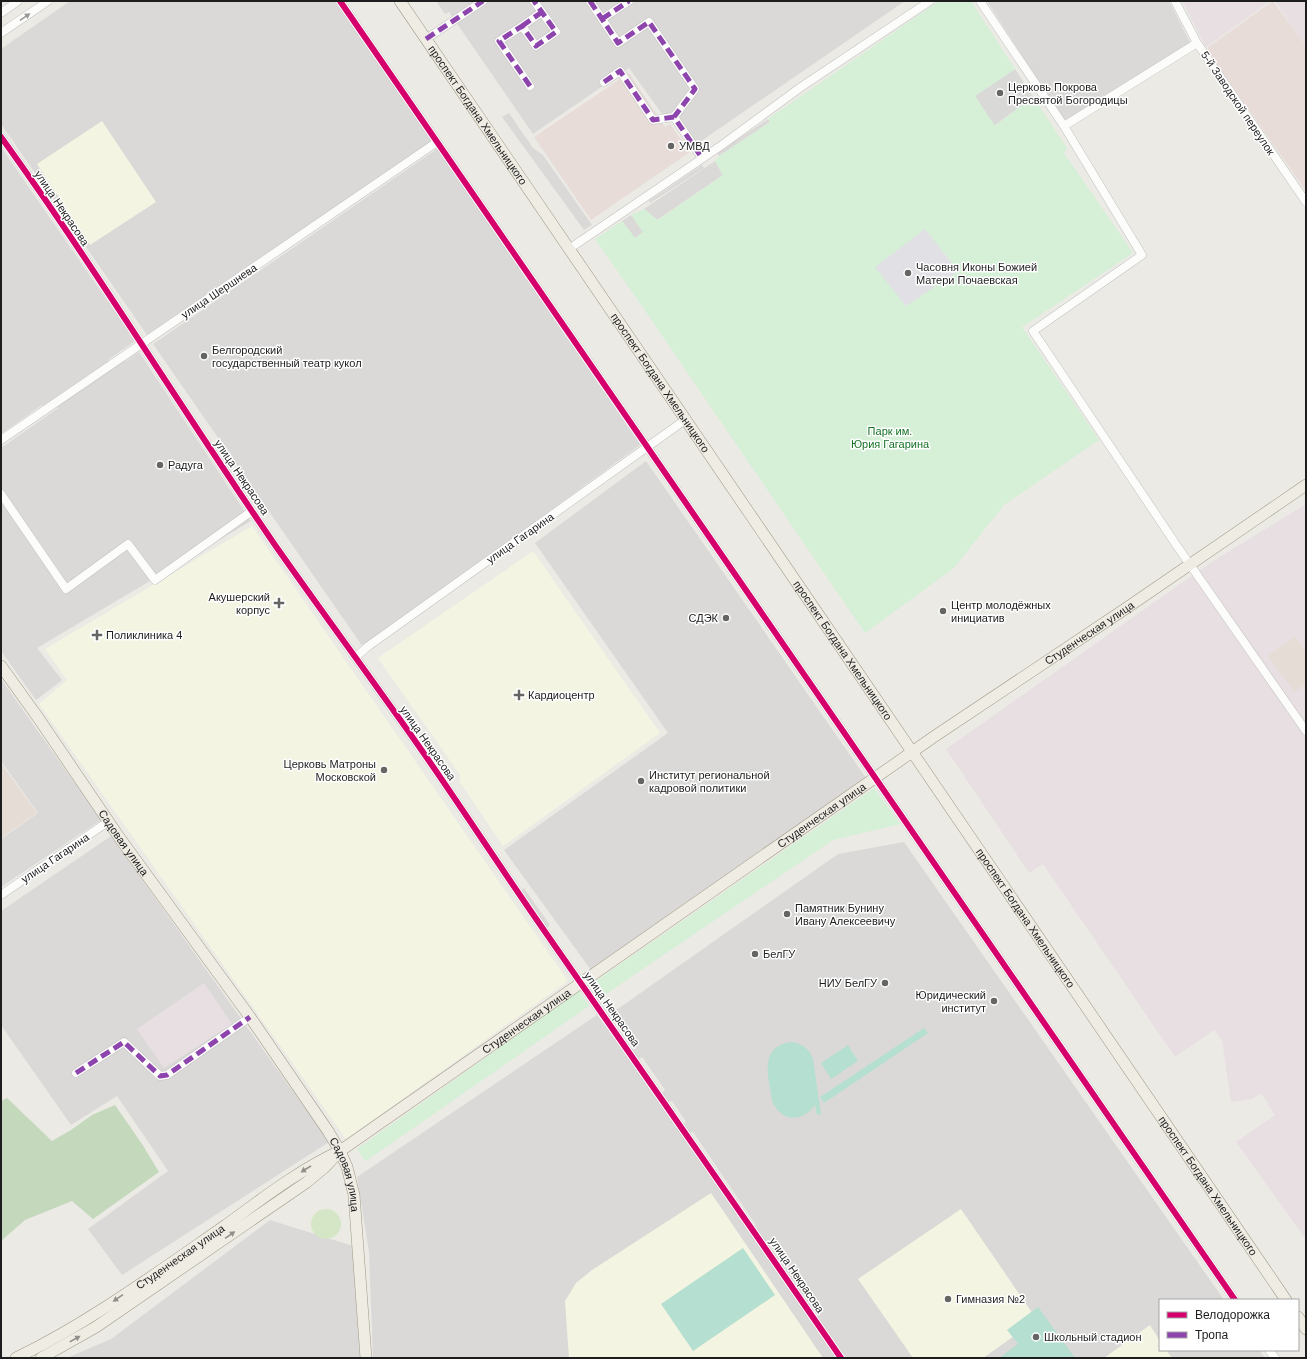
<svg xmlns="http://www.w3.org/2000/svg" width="1307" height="1359" viewBox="0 0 1307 1359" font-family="Helvetica,sans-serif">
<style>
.residential{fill:#dad9d7}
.commercial{fill:#e8dcd8}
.industrial{fill:#e8dfe3}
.education{fill:#f3f4e1}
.religious{fill:#d9d9d7}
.military{fill:#e5dcd5}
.grass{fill:#d5e6c6}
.forest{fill:#c4d8bc}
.park{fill:#d5f0d7;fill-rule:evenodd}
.pitch{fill:#b5dfd0}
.plaza{fill:#e1e0e4}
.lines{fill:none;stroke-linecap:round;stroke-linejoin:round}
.minor-casing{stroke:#c2c2c0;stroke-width:9}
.major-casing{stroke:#9f9884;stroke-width:12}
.minor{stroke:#fcfcfb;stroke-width:8}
.major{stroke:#efece4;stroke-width:11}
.quiet{stroke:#8e44ad;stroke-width:5;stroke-dasharray:10 5;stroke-linecap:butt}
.cycleway-casing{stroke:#fff;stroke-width:8}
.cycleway{stroke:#d6006c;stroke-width:6}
.oneway{fill:#989897}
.oneway2{fill:#908f8a}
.poi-dot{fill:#656563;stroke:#fff;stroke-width:1.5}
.labels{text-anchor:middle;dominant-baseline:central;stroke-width:3;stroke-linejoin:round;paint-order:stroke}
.poi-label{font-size:11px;fill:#1d1d1d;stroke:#fff;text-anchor:start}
.street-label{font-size:11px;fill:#1d1d1d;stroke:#fff}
.park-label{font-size:11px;fill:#157124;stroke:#fff}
</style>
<rect width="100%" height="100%" fill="#ebeae5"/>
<path class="residential" d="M70,1H337L433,140L147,335L1,124V49Z
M436,1H905L691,148L671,118L667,121L629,68L533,134L449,12L445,14Z
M987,1H1169L1192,46L1067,125Z
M509,113L533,148L543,155L592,225L584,230L502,117Z
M768,119L770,122L719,156L717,153Z
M1,147L135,341L108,360L111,365L123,357L126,361L139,352L251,521L37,648L62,680L36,700L1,651V448L58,408L54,404L46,410L42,405L1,434Z
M437,149L640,445L363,647L153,344Z
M715,161L723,175L657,220L644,209Z
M702,165L704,168L650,203L649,201Z
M631,215L643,232L635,238L622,221Z
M646,461L866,778L591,970L504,850L668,733L535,543Z
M1,679L101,820L1,887V839L38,813L1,761Z
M111,836L329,1142L122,1275L88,1229L168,1171L117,1096L71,1125L1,1025V911Z
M904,842L1224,1300H1160V1350H1259L1265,1358H846L768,1243L766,1244L753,1226L756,1225L693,1132L690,1133L683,1124L686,1122L672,1101L668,1102L662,1093L665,1090L642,1057L638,1060L631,1050L635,1048L640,1055L612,1013L838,854Z
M524,888L550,925L547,927L521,891Z
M597,1015L819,1329L838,1358H373L369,1252L357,1177Z
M270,1220L353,1246L360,1358H67L111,1339Z"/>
<path class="commercial" d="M1273,1L1306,46V191L1216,63L1207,48Z
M629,73L665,127L670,124L690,152L591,220L534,137Z"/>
<path class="industrial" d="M1182,1H1271L1206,47Z
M1275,1H1306V47Z
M1306,504V1240L1236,1142L1275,1115L1261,1093L1252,1099L1231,1102L1222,1040L1214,1030L1175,1057L1043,864L1029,873L946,749L1210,563Z
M204,983L232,1024L164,1068L137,1029Z"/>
<path class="education" d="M102,121L156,202L90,245L37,164Z
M252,526L568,981L346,1139L39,704L67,680L45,649Z
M533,551L660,733L503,846L460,782V775L378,658Z
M711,1193L823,1358H569L565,1301L576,1283L592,1270Z
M961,1209L1037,1320L983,1358H913L858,1279Z
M1150,1325L1160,1341V1350H1166L1172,1358H1104Z"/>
<path class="religious" d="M1015,69L1033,97L994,126L975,96Z"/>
<path class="military" d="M1295,637L1306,652V684L1294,692L1268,656Z
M1,763L37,813L1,838Z"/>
<path class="grass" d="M311 1224a15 15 0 1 1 30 0a15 15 0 1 1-30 0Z"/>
<path class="forest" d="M7,1098L52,1141L71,1130L92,1115L115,1105L142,1144L159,1172L93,1219L72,1201L25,1220L1,1241V1101Z"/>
<path class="park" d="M939,1H971L1015,69L975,96L995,126L1033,97L1067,148L1064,153L1133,253L1022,327L1099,440L1004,505L954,568L865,633L646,312L595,239L622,221L635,238L643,232L631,215L644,209L658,220L723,175L715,161L719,156L770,122L768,119ZM925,229L958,271L906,306L894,290Z
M874,788L900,824L833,840L603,996L593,983Z
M579,991L589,1006L366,1161L357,1149Z"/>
<path class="pitch" d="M924,1028L928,1033L824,1103L820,1097Z
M790,1042C802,1043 809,1048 813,1059L821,1114L817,1115L815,1105C802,1123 781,1122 772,1101C769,1078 758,1048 790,1042Z
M848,1045L858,1061L831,1079L821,1063Z
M743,1248L775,1295L693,1351L661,1304Z
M1038,1307L1075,1358H999L1018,1344L1007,1330Z"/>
<path class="plaza" d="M925,229L958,271L906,306L875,267Z"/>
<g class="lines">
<g class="minor-casing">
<path id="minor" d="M340,1L1235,1300
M590,1L618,43L649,22L695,89L674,117L702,158
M980,1L1064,126L1142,255L1033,331L1177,546L1306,731
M1175,1L1197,43L1306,202
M1,13L18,1
M602,19L629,1
M522,26L542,12
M1,33L48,1
M426,39L483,1
M604,82L620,71L653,120L674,117
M530,86L499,41L522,26L536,46L556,32L534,1
M1064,126L1197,43
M1,137C97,270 182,410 275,545C322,612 371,678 418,745C462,808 504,873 548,936C646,1077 744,1217 841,1358
M569,249L722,145L801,87L930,1
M1,440L437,142
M1,494L66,589L128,544L155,580L252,511
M356,657L367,647L685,420
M1,895L109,821
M76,1073L124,1042L160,1076L167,1075L250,1017
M1269,1350L1275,1358"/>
</g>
<g class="major-casing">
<g id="major">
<path id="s1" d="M400,1L1286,1300"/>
<path id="s2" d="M1,666L39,719L119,837L250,1017L328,1131L340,1151L347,1167L354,1195L366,1358"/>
<path d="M1298,1317L1306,1329"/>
<path id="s3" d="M16,1358C90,1322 158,1272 226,1225C263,1198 299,1170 340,1151L935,736L1125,609L1306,485"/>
<path d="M41,1358L96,1327L307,1182L325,1167L337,1154"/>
</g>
</g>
<use href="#minor" class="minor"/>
<use href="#major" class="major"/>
<path class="quiet" d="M590,1L618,43L649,22L695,89L674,117L702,158
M602,19L629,1
M522,26L542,12
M426,39L483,1
M604,82L620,71L653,120L674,117
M530,86L499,41L522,26L536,46L556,32L534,1
M76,1073L124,1042L160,1076L167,1075L250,1017"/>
<g class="cycleway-casing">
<path id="cycleway" d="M340,1L1235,1300
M1,137C97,270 182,410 275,545C322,612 371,678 418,745C462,808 504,873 548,936C646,1077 744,1217 841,1358"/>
</g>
<use href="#cycleway" class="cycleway"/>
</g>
<defs><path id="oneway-solid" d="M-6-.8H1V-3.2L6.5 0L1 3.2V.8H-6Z"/></defs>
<use class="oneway" href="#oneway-solid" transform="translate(25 17) rotate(-34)"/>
<g class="oneway2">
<use href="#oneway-solid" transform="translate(306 1169) rotate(148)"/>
<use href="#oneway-solid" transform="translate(230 1235) rotate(-35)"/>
<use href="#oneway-solid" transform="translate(118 1298) rotate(146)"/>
<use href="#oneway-solid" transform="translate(75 1339) rotate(-29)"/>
</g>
<g class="poi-dot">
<circle cx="1000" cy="93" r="4"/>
<circle cx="671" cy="146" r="4"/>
<circle cx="908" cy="273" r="4"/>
<circle cx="204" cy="356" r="4"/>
<circle cx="160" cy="465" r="4"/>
<path d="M277 597h4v4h4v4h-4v4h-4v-4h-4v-4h4z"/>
<circle cx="943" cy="611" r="4"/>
<circle cx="726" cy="618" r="4"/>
<path d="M95 629h4v4h4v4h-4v4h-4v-4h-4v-4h4z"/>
<path d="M517 689h4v4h4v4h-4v4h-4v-4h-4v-4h4z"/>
<circle cx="384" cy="770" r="4"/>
<circle cx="641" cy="781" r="4"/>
<circle cx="787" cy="914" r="4"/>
<circle cx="755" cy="954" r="4"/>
<circle cx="885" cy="983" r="4"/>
<circle cx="994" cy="1001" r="4"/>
<circle cx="948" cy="1299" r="4"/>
<circle cx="1036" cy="1337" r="4"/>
</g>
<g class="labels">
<g class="poi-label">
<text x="1008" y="87">Церковь Покрова<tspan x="1008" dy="13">Пресвятой Богородицы</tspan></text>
<text x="679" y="146">УМВД</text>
<text x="916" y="267">Часовня Иконы Божией<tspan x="916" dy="13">Матери Почаевская</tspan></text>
<text x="212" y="350">Белгородский<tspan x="212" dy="13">государственный театр кукол</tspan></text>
<text x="168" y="465">Радуга</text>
<text x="270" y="597" text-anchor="end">Акушерский<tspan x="270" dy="13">корпус</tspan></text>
<text x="951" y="605">Центр молодёжных<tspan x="951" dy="13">инициатив</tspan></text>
<text x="718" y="618" text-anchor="end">СДЭК</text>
<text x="106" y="635">Поликлиника 4</text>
<text x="528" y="695">Кардиоцентр</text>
<text x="376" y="764" text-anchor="end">Церковь Матроны<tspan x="376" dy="13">Московской</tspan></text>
<text x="649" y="775">Институт региональной<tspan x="649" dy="13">кадровой политики</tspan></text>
<text x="795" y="908">Памятник Бунину<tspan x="795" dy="13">Ивану Алексеевичу</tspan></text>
<text x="763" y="954">БелГУ</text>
<text x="877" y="983" text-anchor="end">НИУ БелГУ</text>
<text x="986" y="995" text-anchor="end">Юридический<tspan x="986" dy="13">институт</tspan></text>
<text x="956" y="1299">Гимназия №2</text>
<text x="1044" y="1337">Школьный стадион</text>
</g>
<g class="street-label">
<text transform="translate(1238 103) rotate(56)">5-й Заводской переулок</text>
<text stroke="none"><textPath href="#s1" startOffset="138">проспект Богдана Хмельницкого</textPath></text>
<text transform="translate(62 208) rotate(56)">улица Некрасова</text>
<text transform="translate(219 291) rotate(-34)">улица Шершнева</text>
<text stroke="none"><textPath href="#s1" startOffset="462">проспект Богдана Хмельницкого</textPath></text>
<text transform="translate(242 477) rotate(56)">улица Некрасова</text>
<text transform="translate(520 538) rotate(-35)">улица Гагарина</text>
<text stroke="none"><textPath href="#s3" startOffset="1296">Студенческая улица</textPath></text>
<text stroke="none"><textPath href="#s1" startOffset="786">проспект Богдана Хмельницкого</textPath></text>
<text transform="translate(428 743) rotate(55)">улица Некрасова</text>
<text stroke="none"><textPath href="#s3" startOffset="972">Студенческая улица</textPath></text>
<text stroke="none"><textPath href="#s2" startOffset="215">Садовая улица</textPath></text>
<text transform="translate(55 858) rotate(-34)">улица Гагарина</text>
<text stroke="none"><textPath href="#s1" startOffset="1110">проспект Богдана Хмельницкого</textPath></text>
<text transform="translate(612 1009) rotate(55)">улица Некрасова</text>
<text stroke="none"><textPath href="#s3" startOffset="612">Студенческая улица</textPath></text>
<text stroke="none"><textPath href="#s2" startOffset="616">Садовая улица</textPath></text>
<text stroke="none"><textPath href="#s1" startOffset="1434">проспект Богдана Хмельницкого</textPath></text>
<text stroke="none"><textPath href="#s3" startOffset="193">Студенческая улица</textPath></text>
<text transform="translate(797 1275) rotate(56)">улица Некрасова</text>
</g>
<g class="park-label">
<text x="890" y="431">Парк им.<tspan x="890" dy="13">Юрия Гагарина</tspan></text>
</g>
</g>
<rect width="1307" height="1359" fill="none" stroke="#1d1d1d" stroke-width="4"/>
<rect x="1159" y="1299" width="140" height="52" fill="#ffffff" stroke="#a5a5a5"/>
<rect x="1167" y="1312" width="20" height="6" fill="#d6006c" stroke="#a5a5a5"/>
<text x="1195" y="1319" font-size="12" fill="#1d1d1d">Велодорожка</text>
<rect x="1167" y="1332" width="20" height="6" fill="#8e44ad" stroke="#a5a5a5"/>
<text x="1195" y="1339" font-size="12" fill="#1d1d1d">Тропа</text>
</svg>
